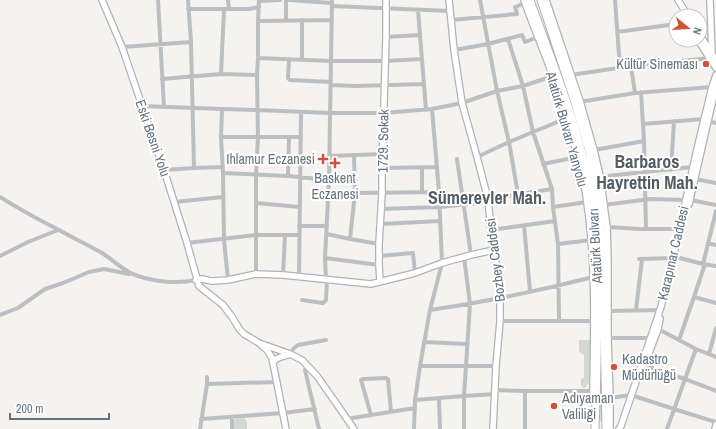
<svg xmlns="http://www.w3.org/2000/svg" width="716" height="429" viewBox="0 0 716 429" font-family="'Archivo Narrow',sans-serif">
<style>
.green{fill:#d3d8d0}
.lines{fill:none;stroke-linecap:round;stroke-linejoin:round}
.secondary-casing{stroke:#aeb3b6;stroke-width:8}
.highway-casing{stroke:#afb2b5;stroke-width:9}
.street{stroke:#bbbfc2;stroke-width:4}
.secondary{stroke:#fff;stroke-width:5.5}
.highway{stroke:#fff;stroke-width:7}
.poi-dot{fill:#cd5437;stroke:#fff;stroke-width:1.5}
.labels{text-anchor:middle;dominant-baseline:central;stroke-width:4;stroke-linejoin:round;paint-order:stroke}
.poi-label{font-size:14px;fill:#66747e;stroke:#fff;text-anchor:end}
.street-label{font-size:14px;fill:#66747e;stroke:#fff}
.district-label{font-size:18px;font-weight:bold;fill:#535d64;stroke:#fff}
</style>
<rect width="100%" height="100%" fill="#f4f3f0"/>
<path class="green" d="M579,340H590V381L586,387L583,388L581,385V379L584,378V355L579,352Z
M601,347H603L604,421H598Z
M244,418L247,421V429H234V422L235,419Z"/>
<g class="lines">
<g class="secondary-casing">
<path id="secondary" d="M102,0L122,47L164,170L187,243L199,286L223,305L232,317L240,330L244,334L259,343L290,354L302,360L317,376L329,393L354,429
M449,0L454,50L462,103L477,157L488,199L491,230L500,291V321L496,366L493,429
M524,0C533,26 544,51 553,77C561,99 567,121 574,144C579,163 585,183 587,203C596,265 594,328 593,391V399
M546,0L580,101L594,150L600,176L604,205L607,227L608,259V338L610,398V429
M678,0L688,16
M710,0L712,54
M700,35L716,60
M698,40L716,68
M689,204L716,86
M196,280L202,279L212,281L228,280L256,274L283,275L371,284L415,273L442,263L471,255L494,250
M380,281L379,265V244L382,193V168L386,37V0
M261,345L267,350L272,358L286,429
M273,362C278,356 284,357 290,354
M645,364L658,329L660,319
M619,429L621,426L660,310L667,286L697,149L712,87L716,75
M715,429L716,425"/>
</g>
<g class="highway-casing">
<path id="highway" d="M530,0C551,59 575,117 588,178C596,215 597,252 597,290C598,336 597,383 595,429
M541,0L575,103L588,147L595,177L599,201L601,224L603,261L606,429"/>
</g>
<path class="street" d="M158,0L164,107
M188,0L191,42L194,168
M228,0L229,9
M286,0V20
M289,0L332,3
M480,0L497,91L509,142L518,194
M615,0L620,68
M259,1L280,0
M332,6L450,11
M188,9H249L259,7
M418,10L426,110
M302,20V60
M451,20L517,14L515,7L525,3
M258,21L332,20
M617,32L676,24
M386,37L420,35
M508,39L523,86L533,132L552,189L553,207L558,244L559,321
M122,47L191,42
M454,50L488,44L522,35L525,42L538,37
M258,58L331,61H385L422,59
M289,59L288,78L290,80L331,82
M631,66L635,93
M221,74L224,9
M571,75L631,66L710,58
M162,79L221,74L257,75
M331,85L356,86L424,84
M641,92L644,141L646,229
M579,102L635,93L712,87
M142,106L222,109L258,110L329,113H383L432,109L462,103L497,91L523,86L553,76
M222,109L221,137L223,173L224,240L228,280
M708,121L716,123
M643,124L704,119
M221,137H301
M594,150L644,141
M329,156L382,154
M477,157L509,142L567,118
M457,159L471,255
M543,164L577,157
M382,168L437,167
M164,170L194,168L222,167
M671,170L674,121
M223,173L288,176L329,180
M288,176L289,137
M597,177L692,167
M695,179L716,183
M328,191L355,193L439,192
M422,192V168
M0,197C19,209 39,220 59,230C73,238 88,245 102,253C115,261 124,272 138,276C156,282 178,284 196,280
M488,199L552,189
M690,200L716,205
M174,202L223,197
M256,203L300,207
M604,205L650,199L686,200
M553,207L587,202
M381,209L440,207L488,202
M381,224L440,221
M524,225L530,291
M299,226H327
M607,227L640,229H679
M491,230L555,221
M327,234L350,239L379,244
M350,239L355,193L354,155
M187,243L256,235H299
M708,243L716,245
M558,244L591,240
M0,256L28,242L58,230
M379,256L413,253L415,273
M676,257L703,264L716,266
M325,258L379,265
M639,259L673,258
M256,274V175L258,137L257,75L258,58V21L259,0
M283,275L285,235
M299,277L301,112
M326,280L325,258L329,180L332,0
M694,297L716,303
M302,300L323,303L326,300L327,280
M430,310C485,302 539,291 593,277
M636,310L642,259
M608,311L660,310
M0,315L18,308L45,289L63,283L89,272L104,269L129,274
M500,321H594
M658,329L696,349L716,357
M608,338H650
M679,340L694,297L704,267L703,264L716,211
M424,342L467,344
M290,354L294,348L298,345L326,340
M709,354L716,328
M307,366L305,370L319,429
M420,366H496
M645,366L685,379L716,391
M207,384V377
M495,390L525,391H593
M634,396L674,409L716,422
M439,398L440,429
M610,398L631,395
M415,400L464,396L495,394
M371,415L361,380L363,379L386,378L388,379L391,412
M201,419L283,413L315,409
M346,419L415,408
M200,429L207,384L277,382
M232,429V417
M414,429L415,400L420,366L430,310L442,263L439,192L432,109
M464,429V396L470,304L464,257
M525,429V391
M667,429L685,379L696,349"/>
<use href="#secondary" class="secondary"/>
<use href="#highway" class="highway"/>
</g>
<g class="poi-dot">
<circle cx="706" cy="64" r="4"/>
<path d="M321 153h4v4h4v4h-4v4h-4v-4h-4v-4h4z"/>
<path d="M333 157h4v4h4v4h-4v4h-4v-4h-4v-4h4z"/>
<circle cx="614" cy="367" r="4"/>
<circle cx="554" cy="406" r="4"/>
</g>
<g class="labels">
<g class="poi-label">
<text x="698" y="64">Kültür Sineması</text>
<text x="315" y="159">Ihlamur Eczanesi</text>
<text x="335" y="178" text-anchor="middle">Baskent<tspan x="335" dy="16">Eczanesi</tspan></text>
<text x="622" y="359" text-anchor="start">Kadastro<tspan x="622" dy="16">Müdürlüğü</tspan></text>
<text x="562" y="398" text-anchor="start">Adıyaman<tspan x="562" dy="16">Valiliği</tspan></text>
</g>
<g class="street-label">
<text transform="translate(567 129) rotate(74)">Atatürk Bulvarı Yanyolu</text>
<text transform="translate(153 138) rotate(71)">Eski Besni Yolu</text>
<text transform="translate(383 141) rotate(-89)">1729. Sokak</text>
<text transform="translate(595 246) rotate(-93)">Atatürk Bulvarı</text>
<text transform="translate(673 253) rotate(-77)">Karapınar Caddesi</text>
<text transform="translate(495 260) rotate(-97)">Bozbey Caddesi</text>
</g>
<g class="district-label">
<text x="647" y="161">Barbaros<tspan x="647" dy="21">Hayrettin Mah.</tspan></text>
<text x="487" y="197">Sümerevler Mah.</text>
</g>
</g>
<g transform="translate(688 28) rotate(108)"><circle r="19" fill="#ffffff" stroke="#c2c7cb"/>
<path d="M0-3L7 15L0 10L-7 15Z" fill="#cd5437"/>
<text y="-6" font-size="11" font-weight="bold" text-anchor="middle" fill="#66747e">N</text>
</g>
<path d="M10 413v6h99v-6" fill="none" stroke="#66747e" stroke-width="2"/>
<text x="16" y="413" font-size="12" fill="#66747e" stroke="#ffffff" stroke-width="3" paint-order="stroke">200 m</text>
</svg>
